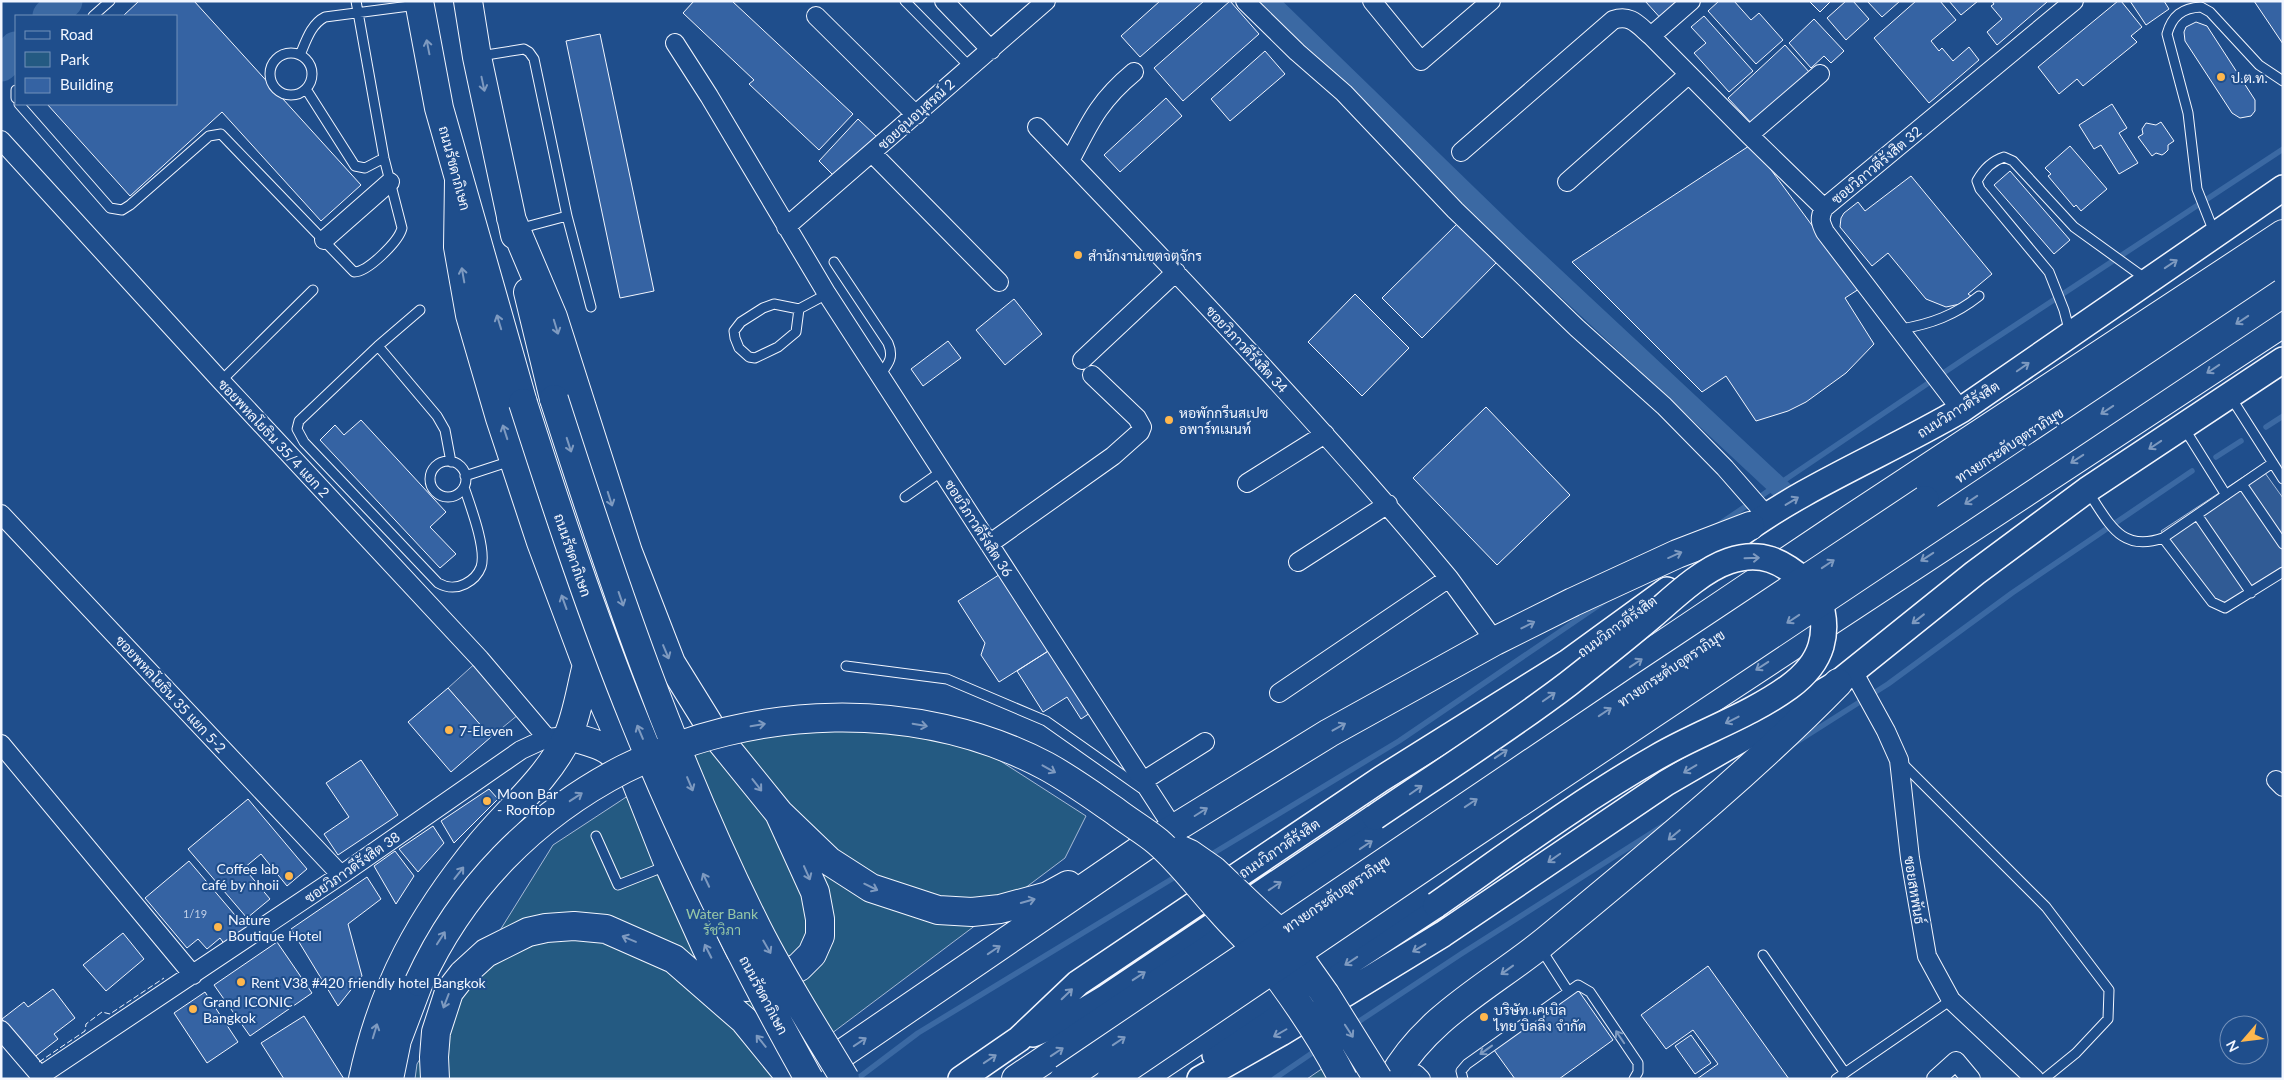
<svg xmlns="http://www.w3.org/2000/svg" width="2284" height="1080" viewBox="0 0 2284 1080" font-family="Lato,Sarabun,sans-serif">
<style>
.green{fill:#245a82;stroke:#a8bbd7}
.parking{fill:#305b95;stroke:#a8bbd7}
.lines{fill:none;stroke-linecap:round;stroke-linejoin:round}
.stream{stroke:#3b69a3;stroke-width:5.5}
.canal{stroke:#3b69a3;stroke-width:20}
.river{stroke:#3b69a3;stroke-width:35}
.building{fill:#3563a3;stroke:#f2f6ff}
.lane-casing{stroke:#f2f6ff;stroke-width:11}
.street-casing{stroke:#f2f6ff;stroke-width:20}
.secondary-casing{stroke:#f2f6ff;stroke-width:28}
.primary-casing{stroke:#f2f6ff;stroke-width:30}
.highway-casing{stroke:#f2f6ff;stroke-width:30}
.lane{stroke:#1f4e8c;stroke-width:9}
.street{stroke:#1f4e8c;stroke-width:18}
.secondary{stroke:#1f4e8c;stroke-width:25}
.primary{stroke:#1f4e8c;stroke-width:28}
.highway{stroke:#1f4e8c;stroke-width:28}
.secondary-bridge-casing{stroke:#f2f6ff;stroke-width:28;stroke-linecap:butt}
.primary-bridge-casing{stroke:#f2f6ff;stroke-width:30;stroke-linecap:butt}
.highway-bridge-casing{stroke:#f2f6ff;stroke-width:30;stroke-linecap:butt}
.secondary-bridge{stroke:#1f4e8c;stroke-width:25}
.primary-bridge{stroke:#1f4e8c;stroke-width:28}
.highway-bridge{stroke:#1f4e8c;stroke-width:28}
.fence{stroke:#f2f6ff;stroke-width:1;stroke-dasharray:6 2.5;stroke-linecap:butt}
.oneway{stroke:#7e9ac0}
.poi-dot{fill:#ffb74d;stroke:#1f4e8c;stroke-width:2}
.labels{text-anchor:middle;dominant-baseline:central;stroke-width:4;stroke-linejoin:round;paint-order:stroke}
.number-label{font-size:11px;fill:#c3d1e8}
.poi-label{font-size:14px;fill:#f2f6ff;stroke:#1f4e8c;text-anchor:start}
.street-label{font-size:14px;fill:#f2f6ff;stroke:#1f4e8c}
.park-label{font-size:14px;fill:#97c8a6;stroke:#1f4e8c}
</style>
<rect width="100%" height="100%" fill="#1f4e8c"/>
<path class="green" d="M888,725L974,744L1086,816L1065,858L771,1079H415L417,1064L553,845L698,750L756,734Z
M1323,1068L1330,1079H1307Z"/>
<path class="parking" d="M2260,466L2283,498V569L2219,611L2161,531Z
M480,659L524,710L491,737L448,688Z"/>
<g class="lines">
<path class="stream" d="M2266,427L2283,416
M2216,457L2241,441
M1718,525L1970,355L2283,149
M1795,743L1888,684L2012,593L2192,471
M1207,857L1399,741L1605,601
M1352,1026L1461,954L1664,825
M857,1079L918,1033L1180,874
M1274,1079L1318,1049"/>
<path class="canal" d="M1268,1L1510,236L1796,503"/>
<path class="river" d="M50,16L65,1
M1,64L16,49"/>
</g>
<path class="building" d="M139,1H194L361,185L321,221L222,112L130,196L47,104H176V16H123Z
M694,1H732L853,114L819,150L749,84L754,80L683,13Z
M1160,1H1204L1140,57L1121,36Z
M1230,1L1259,34L1183,101L1154,68Z
M1645,1H1686L1664,22Z
M1719,1H1734L1751,20L1759,13L1783,40L1756,64L1708,11Z
M1809,1H1831L1820,12Z
M1846,1H1853L1869,19L1846,40L1827,18Z
M1867,1H1900L1882,17Z
M1916,1H1940L1956,20L1931,41L1939,51L1942,48L1953,61L1969,47L1979,60L1929,103L1874,38Z
M1949,1H1978L1961,15Z
M1992,1H2046L2047,2L1997,45L1987,32L2002,19L1991,6L1994,4Z
M2118,1H2121L2142,27L2131,36L2137,42L2083,86L2077,79L2059,94L2038,67Z
M2130,1H2164L2169,9L2146,25Z
M2254,1H2283V44Z
M1704,16L1753,71L1729,92L1694,53L1706,43L1691,27Z
M1814,19L1844,51L1831,63L1824,56L1811,68L1789,43Z
M2196,22L2207,26L2255,100V111L2251,116L2240,118L2232,113L2185,41L2184,32L2186,27Z
M600,34L654,291L620,298L566,41Z
M1785,45L1810,73L1754,126L1728,98Z
M1265,51L1285,74L1230,121L1211,99Z
M1166,98L1182,116L1120,172L1104,155Z
M2112,104L2127,128L2119,133L2138,163L2119,174L2101,145L2094,149L2079,125Z
M858,119L877,137L837,179L819,161Z
M2161,122L2174,141L2168,145V150L2165,153L2162,155L2156,153L2152,156L2138,137L2143,134L2142,129L2146,123L2156,125Z
M1752,144L1859,289L1845,298L1874,344L1846,373L1806,402L1788,411L1756,421L1726,376L1702,392L1572,262Z
M2070,146L2107,189L2081,211L2076,205L2074,207L2048,176L2051,174L2045,168Z
M2010,171L2070,240L2054,254L1994,185Z
M1911,176L1992,274L1968,294L1971,296L1960,304L1946,307L1926,299L1888,253L1872,266L1840,227L1841,218L1844,213L1858,202L1865,211Z
M1460,221L1499,260L1422,338L1382,298Z
M1355,294L1409,348L1362,396L1308,342Z
M1014,299L1042,334L1005,365L976,330Z
M948,341L961,358L923,386L911,369Z
M1486,407L1570,495L1497,565L1413,478Z
M361,420L446,512L430,527L456,554L440,568L320,440L335,425L344,435Z
M1005,571L1053,648L999,682L981,655L985,643L958,601Z
M1053,648L1093,711L1081,719L1067,697L1043,712L1017,671Z
M448,688L491,737L451,772L408,722Z
M361,760L398,815L338,855L324,834L349,817L326,783Z
M489,789L498,799L454,843L441,821Z
M248,799L307,869L287,886L261,854L244,868L270,899L247,918L188,849Z
M433,826L444,843L418,872L399,849Z
M395,851L414,876L396,904L374,866Z
M189,861L246,928L225,945L220,938L207,949L198,939L187,948L145,898Z
M367,877L381,899L348,924L362,976L338,1006L291,929Z
M123,933L144,959L106,991L83,965Z
M277,942L312,993L250,1036L214,985Z
M1708,966L1789,1079H1697L1718,1064L1693,1030L1666,1049L1641,1015Z
M53,989L75,1018L54,1034L58,1039L32,1059L2,1019L24,1002L28,1007Z
M1578,990L1613,1040L1559,1079H1515L1494,1050Z
M205,992L238,1042L207,1063L174,1013Z
M304,1016L344,1079H284L261,1043Z
M1691,1035L1711,1063L1695,1074L1675,1046Z"/>
<g class="lines">
<g class="lane-casing">
<path id="lane" d="M905,1L969,66
M93,16L110,1
M270 74a21 21 0 1 1 42 0a21 21 0 1 1-42 0Z
M300,55C306,41 311,24 325,17L417,5
M480,56L524,49L529,52L534,59L567,216
M306,89L355,166L365,168L384,158
M16,90V98
M19,104L110,208L122,210L130,205L209,136L221,134L354,272C368,272 399,241 402,228L384,158L356,1
M518,229L567,216L591,307
M2214,232L2197,189L2188,113L2167,34C2172,16 2182,8 2201,7L2210,12L2259,65L2283,81
M834,262L888,343C894,357 889,363 880,375
M799,309L796,332L778,347L755,358L749,357L739,348L735,338L734,331L741,322L763,308L774,304L799,309L827,294
M420,310L378,346L299,421L297,429L304,442L438,583C447,588 455,589 465,584C471,581 478,575 481,567C487,549 470,505 464,487
M1901,329C1931,324 1955,315 1979,296
M2070,333L2064,310L2049,272L1980,189L1977,181C1983,170 1992,161 2004,157L2013,161L2074,227L2146,279
M378,346L437,416L445,430L451,462
M221,381L313,290
M2230,396L2283,479
M2184,428L2226,495
M430 479a18 18 0 1 1 36 0a18 18 0 1 1-36 0Z
M465,476L511,461
M2242,484L2283,544
M2088,492C2109,522 2120,553 2163,538L2212,602L2225,608L2283,572
M905,497L942,471
M2198,516L2251,593
M2163,538L2271,464
M846,666L947,679L1046,721L1141,788
M1901,762L2046,907L2109,990L2108,1019L2076,1053L2044,1079
M596,836L618,885L666,866
M1541,949L1568,991
M1763,955L1845,1073
M1463,1079L1461,1071L1467,1064L1578,985L1590,992L1638,1063V1072L1634,1079
M1836,1079L1951,1000"/>
</g>
<g class="street-casing">
<path id="street" d="M944,1L991,50
M1245,1L1297,52L1344,93L1455,210L1577,328L1664,406L1725,468L1767,516
M1372,1L1421,61L1491,1
M1691,1L1651,36L1749,135L1824,208
M816,16L916,115
M675,43L709,96L827,294L1174,829
M1037,127C1178,274 1318,421 1449,578
M1749,135L1820,74
M1,140L221,381L480,659L547,738
M1461,152L1613,20C1631,14 1638,25 1651,36
M872,153L999,282
M1070,161C1090,122 1099,101 1134,72
M1567,182L1688,75
M786,227L1046,1
M324,240L390,182
M1082,360L1176,272
M1961,410L1825,232C1820,222 1819,218 1824,208L2074,1
M1247,483L1325,434
M1,514L341,875
M989,544L1113,456L1140,432L1142,427L1137,418L1092,375
M1298,562L1388,504
M1853,671L1886,731L1899,760L1910,858L1927,956L1951,1000L2035,1079
M1279,693L1449,578L1495,641
M1,744L193,975
M2276,780L2283,787
M1143,781L1205,742
M1,1030L43,1079
M1416,1074L1421,1079
M40,1076L341,875L521,750L547,738L557,737
M1936,1079L1956,1061L1971,1079"/>
</g>
<g class="secondary-casing">
<path id="secondary" d="M1735,538C1804,486 1886,454 1961,410L2283,188
M1033,1034L1072,1018L1107,997L1375,817
M1215,1055L1287,1003L1436,905
M961,1079L1019,1039L1078,983L1381,779L1568,662L1667,590
M1200,1079L1281,1033L1443,934L1666,783L1838,683L1975,573L2087,490L2283,360"/>
</g>
<g class="primary-casing">
<path id="primary" d="M419,1L439,108L523,403
M468,1L477,57L515,235
M459,180L458,247L470,315L500,418L541,542L587,665L614,726L669,865L706,947L716,967L727,978L734,984L747,987L772,981L799,967L812,954L820,936V919L815,892L779,813
M511,218L553,317L628,552L671,663L715,734L779,813L829,861L871,888L938,910L972,912L1000,909L1048,896L1068,885
M528,292L554,399
M568,736C595,743 610,746 628,769
M363,1079C383,986 421,917 481,844C510,809 547,779 567,738C577,717 581,687 587,665
M389,1079L397,1040L419,982
M435,1079L434,1057L436,1032L449,992L463,974L486,953L528,932L546,928L574,926L606,929L674,959L744,1020L792,1079
M805,1079L1144,847L1329,733L1495,641L1573,602L1677,554L1750,526
M1392,1079C1425,1018 1491,985 1543,943C1644,859 1746,777 1838,683"/>
</g>
<g class="highway-casing">
<path id="highway" d="M1925,500L2283,263
M1016,1079L1841,525L2283,234
M1140,1079L1433,882L2283,323"/>
</g>
<use href="#lane" class="lane"/>
<use href="#street" class="street"/>
<use href="#secondary" class="secondary"/>
<use href="#primary" class="primary"/>
<use href="#highway" class="highway"/>
<g class="secondary-bridge-casing">
<path id="secondary-bridge" d="M1375,817C1440,773 1506,731 1568,684C1596,662 1624,640 1651,617C1673,598 1702,570 1729,561C1761,550 1782,561 1806,582C1823,597 1827,625 1821,646C1816,663 1804,676 1789,687C1749,716 1700,732 1657,757C1580,801 1509,854 1436,905"/>
</g>
<g class="primary-bridge-casing">
<path id="primary-bridge" d="M554,399C612,579 672,759 757,928C783,980 815,1029 845,1079
M523,403C557,509 592,615 634,719C684,843 744,963 809,1079
M1181,850L1190,854L1213,870L1286,939L1325,994L1378,1079
M419,982C462,888 533,816 624,769C752,704 917,698 1046,766C1070,779 1092,795 1115,811C1129,822 1145,831 1158,842C1182,863 1200,888 1222,912C1236,928 1252,943 1266,960C1294,997 1322,1037 1343,1079"/>
</g>
<g class="highway-bridge-casing">
<path id="highway-bridge" d="M1064,1079L1642,688L1925,500
M1111,1079L1462,841L2283,293"/>
</g>
<use href="#secondary-bridge" class="secondary-bridge"/>
<use href="#primary-bridge" class="primary-bridge"/>
<use href="#highway-bridge" class="highway-bridge"/>
<path class="fence" d="M39,1062L85,1031L86,1024L102,1012L110,1014L164,978"/>
</g>
<defs><path id="oneway-shaft" d="M-6 0H5M1.5-3L5.5 0L1.5 3" fill="none" stroke-width="1.6" stroke-linecap="round" stroke-linejoin="round" transform="scale(1.25)"/></defs>
<g class="oneway">
<use href="#oneway-shaft" transform="translate(428 47) rotate(-101)"/>
<use href="#oneway-shaft" transform="translate(483 84) rotate(78)"/>
<use href="#oneway-shaft" transform="translate(2171 264) rotate(-34)"/>
<use href="#oneway-shaft" transform="translate(463 275) rotate(-100)"/>
<use href="#oneway-shaft" transform="translate(2242 320) rotate(146)"/>
<use href="#oneway-shaft" transform="translate(499 322) rotate(-107)"/>
<use href="#oneway-shaft" transform="translate(556 327) rotate(73)"/>
<use href="#oneway-shaft" transform="translate(2023 367) rotate(-35)"/>
<use href="#oneway-shaft" transform="translate(2213 369) rotate(146)"/>
<use href="#oneway-shaft" transform="translate(2107 410) rotate(146)"/>
<use href="#oneway-shaft" transform="translate(505 432) rotate(-108)"/>
<use href="#oneway-shaft" transform="translate(569 445) rotate(72)"/>
<use href="#oneway-shaft" transform="translate(2155 445) rotate(146)"/>
<use href="#oneway-shaft" transform="translate(2077 459) rotate(147)"/>
<use href="#oneway-shaft" transform="translate(610 499) rotate(72)"/>
<use href="#oneway-shaft" transform="translate(1971 500) rotate(146)"/>
<use href="#oneway-shaft" transform="translate(1792 501) rotate(-31)"/>
<use href="#oneway-shaft" transform="translate(1675 555) rotate(-24)"/>
<use href="#oneway-shaft" transform="translate(1927 557) rotate(147)"/>
<use href="#oneway-shaft" transform="translate(1752 558) rotate(-2)"/>
<use href="#oneway-shaft" transform="translate(1828 564) rotate(-34)"/>
<use href="#oneway-shaft" transform="translate(621 599) rotate(71)"/>
<use href="#oneway-shaft" transform="translate(564 602) rotate(-110)"/>
<use href="#oneway-shaft" transform="translate(1793 619) rotate(146)"/>
<use href="#oneway-shaft" transform="translate(1918 619) rotate(142)"/>
<use href="#oneway-shaft" transform="translate(1528 625) rotate(-27)"/>
<use href="#oneway-shaft" transform="translate(666 652) rotate(67)"/>
<use href="#oneway-shaft" transform="translate(1636 663) rotate(-34)"/>
<use href="#oneway-shaft" transform="translate(1762 666) rotate(147)"/>
<use href="#oneway-shaft" transform="translate(1549 697) rotate(-35)"/>
<use href="#oneway-shaft" transform="translate(1605 712) rotate(-34)"/>
<use href="#oneway-shaft" transform="translate(1732 720) rotate(153)"/>
<use href="#oneway-shaft" transform="translate(758 725) rotate(-10)"/>
<use href="#oneway-shaft" transform="translate(920 725) rotate(10)"/>
<use href="#oneway-shaft" transform="translate(1339 727) rotate(-29)"/>
<use href="#oneway-shaft" transform="translate(640 732) rotate(-113)"/>
<use href="#oneway-shaft" transform="translate(1501 754) rotate(-34)"/>
<use href="#oneway-shaft" transform="translate(1049 769) rotate(29)"/>
<use href="#oneway-shaft" transform="translate(1690 769) rotate(149)"/>
<use href="#oneway-shaft" transform="translate(690 784) rotate(67)"/>
<use href="#oneway-shaft" transform="translate(757 785) rotate(52)"/>
<use href="#oneway-shaft" transform="translate(1416 790) rotate(-35)"/>
<use href="#oneway-shaft" transform="translate(576 797) rotate(-33)"/>
<use href="#oneway-shaft" transform="translate(1471 803) rotate(-34)"/>
<use href="#oneway-shaft" transform="translate(1201 812) rotate(-32)"/>
<use href="#oneway-shaft" transform="translate(1674 835) rotate(140)"/>
<use href="#oneway-shaft" transform="translate(1366 845) rotate(-34)"/>
<use href="#oneway-shaft" transform="translate(1554 858) rotate(145)"/>
<use href="#oneway-shaft" transform="translate(459 873) rotate(-52)"/>
<use href="#oneway-shaft" transform="translate(807 873) rotate(66)"/>
<use href="#oneway-shaft" transform="translate(706 880) rotate(-115)"/>
<use href="#oneway-shaft" transform="translate(1275 886) rotate(-34)"/>
<use href="#oneway-shaft" transform="translate(871 887) rotate(26)"/>
<use href="#oneway-shaft" transform="translate(1028 901) rotate(-16)"/>
<use href="#oneway-shaft" transform="translate(441 938) rotate(-57)"/>
<use href="#oneway-shaft" transform="translate(629 939) rotate(-157)"/>
<use href="#oneway-shaft" transform="translate(767 947) rotate(60)"/>
<use href="#oneway-shaft" transform="translate(1419 948) rotate(149)"/>
<use href="#oneway-shaft" transform="translate(994 950) rotate(-34)"/>
<use href="#oneway-shaft" transform="translate(708 951) rotate(-117)"/>
<use href="#oneway-shaft" transform="translate(1351 961) rotate(146)"/>
<use href="#oneway-shaft" transform="translate(1507 970) rotate(144)"/>
<use href="#oneway-shaft" transform="translate(1139 976) rotate(-33)"/>
<use href="#oneway-shaft" transform="translate(1067 994) rotate(-44)"/>
<use href="#oneway-shaft" transform="translate(446 1001) rotate(111)"/>
<use href="#oneway-shaft" transform="translate(375 1031) rotate(-73)"/>
<use href="#oneway-shaft" transform="translate(1349 1031) rotate(57)"/>
<use href="#oneway-shaft" transform="translate(1280 1033) rotate(150)"/>
<use href="#oneway-shaft" transform="translate(1620 1037) rotate(-124)"/>
<use href="#oneway-shaft" transform="translate(761 1041) rotate(-129)"/>
<use href="#oneway-shaft" transform="translate(1119 1041) rotate(-34)"/>
<use href="#oneway-shaft" transform="translate(860 1042) rotate(-34)"/>
<use href="#oneway-shaft" transform="translate(1486 1050) rotate(144)"/>
<use href="#oneway-shaft" transform="translate(1057 1052) rotate(-34)"/>
<use href="#oneway-shaft" transform="translate(990 1059) rotate(-34)"/>
</g>
<g class="poi-dot">
<circle cx="2221" cy="77" r="5"/>
<circle cx="1078" cy="255" r="5"/>
<circle cx="1169" cy="420" r="5"/>
<circle cx="449" cy="730" r="5"/>
<circle cx="487" cy="801" r="5"/>
<circle cx="289" cy="876" r="5"/>
<circle cx="218" cy="927" r="5"/>
<circle cx="241" cy="982" r="5"/>
<circle cx="193" cy="1009" r="5"/>
<circle cx="1484" cy="1017" r="5"/>
</g>
<g class="labels">
<g class="number-label">
<text x="195" y="913">1/19</text>
</g>
<g class="poi-label">
<text x="2231" y="77">ป.ต.ท.</text>
<text x="1088" y="255">สำนักงานเขตจตุจักร</text>
<text x="1179" y="412">หอพักกรีนสเปซ<tspan x="1179" dy="16">อพาร์ทเมนท์</tspan></text>
<text x="459" y="730">7-Eleven</text>
<text x="497" y="793">Moon Bar<tspan x="497" dy="16">- Rooftop</tspan></text>
<text x="279" y="868" text-anchor="end">Coffee lab<tspan x="279" dy="16">café by nhoii</tspan></text>
<text x="228" y="919">Nature<tspan x="228" dy="16">Boutique Hotel</tspan></text>
<text x="251" y="982">Rent V38 #420 friendly hotel Bangkok</text>
<text x="203" y="1001">Grand ICONIC<tspan x="203" dy="16">Bangkok</tspan></text>
<text x="1494" y="1009">บริษัท เคเบิล<tspan x="1494" dy="16">ไทย บิลลิ่ง จำกัด</tspan></text>
</g>
<g class="street-label">
<text transform="translate(916 114) rotate(-42)">ซอยอุ่นอนุสรณ์ 2</text>
<text transform="translate(1876 165) rotate(-40)">ซอยวิภาวดีรังสิต 32</text>
<text transform="translate(455 168) rotate(75)">ถนนรัชดาภิเษก</text>
<text transform="translate(1247 349) rotate(47)">ซอยวิภาวดีรังสิต 34</text>
<text transform="translate(1958 409) rotate(-32)">ถนนวิภาวดีรังสิต</text>
<text transform="translate(274 438) rotate(47)">ซอยพหลโยธิน 35/4 แยก 2</text>
<text transform="translate(2009 445) rotate(-33)">ทางยกระดับอุตราภิมุข</text>
<text transform="translate(979 528) rotate(57)">ซอยวิภาวดีรังสิต 36</text>
<text transform="translate(573 555) rotate(71)">ถนนรัชดาภิเษก</text>
<text transform="translate(1617 626) rotate(-36)">ถนนวิภาวดีรังสิต</text>
<text transform="translate(1671 668) rotate(-34)">ทางยกระดับอุตราภิมุข</text>
<text transform="translate(171 694) rotate(47)">ซอยพหลโยธิน 35 แยก 5-2</text>
<text transform="translate(1279 848) rotate(-34)">ถนนวิภาวดีรังสิต</text>
<text transform="translate(352 867) rotate(-35)">ซอยวิภาวดีรังสิต 38</text>
<text transform="translate(1915 890) rotate(81)">ซอยสหพันธ์</text>
<text transform="translate(1336 894) rotate(-34)">ทางยกระดับอุตราภิมุข</text>
<text transform="translate(764 995) rotate(62)">ถนนรัชดาภิเษก</text>
</g>
<g class="park-label">
<text x="722" y="913">Water Bank<tspan x="722" dy="16">รัชวิภา</tspan></text>
</g>
</g>
<rect width="2284" height="1080" fill="none" stroke="#f2f6ff" stroke-width="5"/>
<rect x="15" y="15" width="162" height="90" fill="#1f4e8c" stroke="#7391ba"/>
<rect x="25" y="31" width="25" height="8" fill="#1f4e8c" stroke="#7391ba"/>
<text x="60" y="40" font-size="15" fill="#f2f6ff">Road</text>
<rect x="25" y="52" width="25" height="15" fill="#245a82" stroke="#7391ba"/>
<text x="60" y="65" font-size="15" fill="#f2f6ff">Park</text>
<rect x="25" y="78" width="25" height="15" fill="#3563a3" stroke="#7391ba"/>
<text x="60" y="90" font-size="15" fill="#f2f6ff">Building</text>
<g transform="translate(2244 1040) rotate(242)"><circle r="24" fill="#1f4e8c" stroke="#7391ba"/>
<path d="M0-4L9 19L0 12L-9 19Z" fill="#ffb74d"/>
<text y="-8" font-size="14" font-weight="bold" text-anchor="middle" fill="#f2f6ff">N</text>
</g>
</svg>
